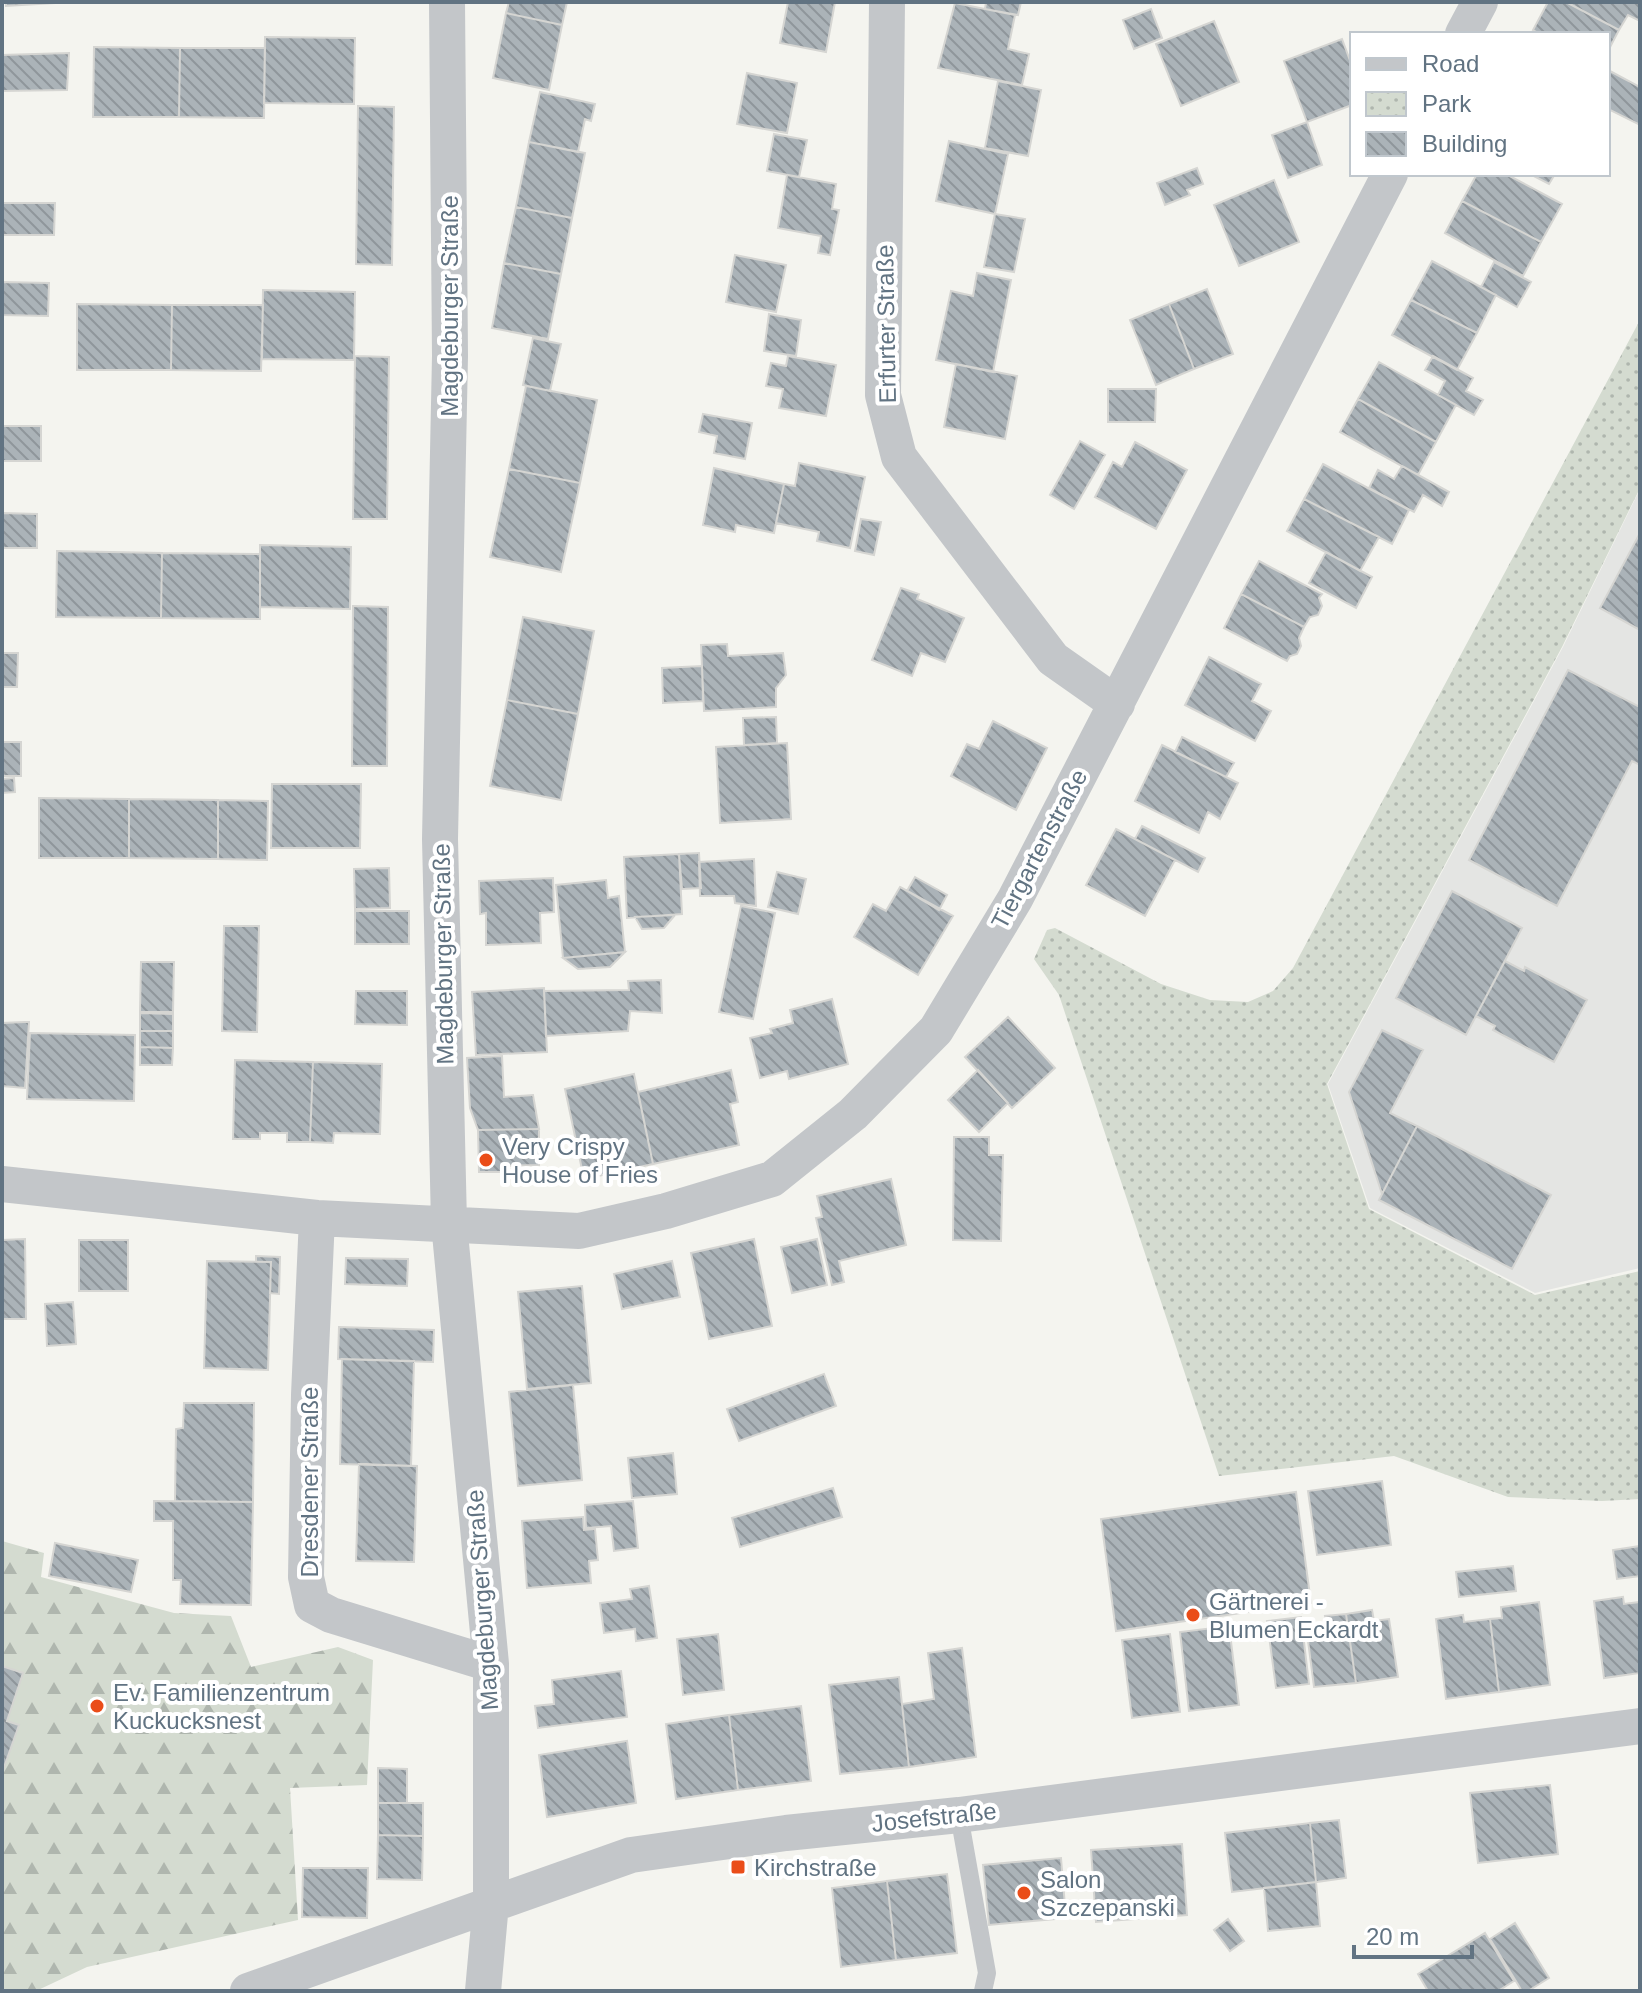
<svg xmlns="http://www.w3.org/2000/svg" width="1642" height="1993" viewBox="0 0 1642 1993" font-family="Arial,sans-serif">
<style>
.built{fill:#e4e5e3}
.forest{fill:url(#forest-firs)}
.park{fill:url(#park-dots)}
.building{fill:url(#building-back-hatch);stroke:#d5d5d2;stroke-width:2}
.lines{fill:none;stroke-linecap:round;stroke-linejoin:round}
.lane{stroke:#c3c6c9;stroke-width:18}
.street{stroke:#c3c6c9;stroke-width:36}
.poi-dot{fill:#ea4d19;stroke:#fff;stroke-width:3}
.labels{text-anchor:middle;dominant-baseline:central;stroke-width:8;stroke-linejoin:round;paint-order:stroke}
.street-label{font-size:24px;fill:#617382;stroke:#fff}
.poi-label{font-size:24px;fill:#617382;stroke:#fff;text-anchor:start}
</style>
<defs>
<pattern id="forest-firs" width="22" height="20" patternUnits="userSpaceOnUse" patternTransform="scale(2)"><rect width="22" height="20" fill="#d4dbd0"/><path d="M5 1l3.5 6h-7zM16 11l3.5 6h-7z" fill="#afb6ae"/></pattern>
<pattern id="park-dots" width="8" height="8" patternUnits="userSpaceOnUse" patternTransform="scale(2)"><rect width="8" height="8" fill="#d4dbd0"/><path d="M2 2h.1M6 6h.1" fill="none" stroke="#afb6ae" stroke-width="1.8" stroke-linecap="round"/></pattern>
<pattern id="building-back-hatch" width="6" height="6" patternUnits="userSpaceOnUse" patternTransform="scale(2)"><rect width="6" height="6" fill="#abb3b8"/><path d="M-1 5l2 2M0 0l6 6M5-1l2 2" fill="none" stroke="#8f969b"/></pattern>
</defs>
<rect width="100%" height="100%" fill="#f4f4ef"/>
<path class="built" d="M1640,489V1268L1535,1293L1370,1208L1328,1084L1563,647Z"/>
<path class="forest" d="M2,1541L44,1553L41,1577L174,1613L231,1616L251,1667L338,1647L373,1660L367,1785L290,1788L298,1920L87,1967L36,1991H2Z"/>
<path class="park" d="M1640,320V488L1562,647L1327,1084L1369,1209L1535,1295L1640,1271V1499L1602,1501L1508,1497L1394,1456L1219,1476L1059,995L1034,959L1047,930L1055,928L1161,984L1210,1000L1248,1002L1273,991L1293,968Z"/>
<path class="building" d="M6,2H72L6,6Z
M509,2H567L562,25L506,13Z
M788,2H835L826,52L780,43Z
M986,2H1021L1018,15L985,9Z
M1548,2H1566L1619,30L1608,51V34H1540L1533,30Z
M1566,2H1640V21L1628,15L1619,30Z
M955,3L1015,15L1008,49L1029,54L1022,85L938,68Z
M1151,9L1162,38L1134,49L1123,20Z
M506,13L562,25L549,90L493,78Z
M1214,21L1239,82L1181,106L1156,44Z
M265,37L355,38L354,104L264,103Z
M1342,39L1352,66V105L1307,122L1284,61Z
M94,47L180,48L179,117H93Z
M180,48H265L264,118L179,117Z
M69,53L67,90L2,91V55Z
M1608,70L1640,87V125L1608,109Z
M747,73L797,83L787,133L737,124Z
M998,81L1041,90L1028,156L985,148Z
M540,92L595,104L591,121L585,119L578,152L529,142Z
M358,106L394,107L392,265L356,264Z
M1307,122L1322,165L1288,178L1272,135Z
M774,134L807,140L799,177L767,171Z
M949,141L1008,154L995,214L936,201Z
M529,142L585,153L572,218L516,207Z
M1197,168L1203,184L1187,190L1190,195L1165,205L1157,183Z
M1477,174H1506L1562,204L1541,242L1462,201Z
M1530,174H1555L1549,184Z
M787,175L836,184L832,209L839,210L830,255L818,253L821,236L778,228Z
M1274,180L1299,242L1239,266L1214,205Z
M1462,201L1541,242L1523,276L1445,233Z
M2,203H55L54,235H2Z
M516,207L572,218L561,274L504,263Z
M995,214L1025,219L1014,272L984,267Z
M735,255L786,265L776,312L726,302Z
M1432,261L1496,295L1477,333L1411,300Z
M1494,262L1531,282L1517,307L1481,287Z
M504,263L561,274L548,339L492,328Z
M977,273L1011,280L993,372L936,360L951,291L973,296Z
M2,282L49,283L48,316L2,315Z
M1207,289L1233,354L1194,369L1169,304Z
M263,290L355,292L354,360L262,359Z
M1411,300L1477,333L1457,370L1392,335Z
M77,304L172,305L171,370H77Z
M1169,304L1194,369L1156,385L1130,320Z
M172,305H263L261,371L171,370Z
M769,314L801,320L796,356L764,351Z
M533,338L561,344L550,391L523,385Z
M355,356L389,357L387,519H353Z
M788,356L836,365L826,416L779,408L783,389L766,386L771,363L786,366Z
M1433,356L1473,378L1466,391L1483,400L1474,415L1438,395L1445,381L1425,370Z
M1379,362L1456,405L1436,442L1358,399Z
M956,364L1017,376L1005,439L944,427Z
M526,386L597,400L580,483L509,469Z
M1108,389H1156L1155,422H1108Z
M1358,399L1436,442L1418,475L1340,432Z
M703,414L752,423L745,459L714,453L717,436L699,432Z
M2,426H41V461H2Z
M1080,441L1105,455L1074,509L1050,495Z
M1135,442L1187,470L1156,529L1095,497L1113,462L1122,467Z
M799,463L865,477L850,548L817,541L819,532L776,523L784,484L795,486Z
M1323,464L1409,510L1392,544L1304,499Z
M1402,466L1449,492L1442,506L1423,495L1414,512L1369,488L1378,470L1394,479Z
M714,468L784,484L774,533L736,525L735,532L703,525Z
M509,469L580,483L561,572L490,557Z
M1304,499L1379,537L1360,571L1287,531Z
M2,513L37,514V548H2Z
M861,519L881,522L874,555L855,551Z
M1640,533V630L1600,608Z
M260,545L351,547L350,609L260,607Z
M57,551L162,553L161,618L56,617Z
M1326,552L1372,577L1356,608L1309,583Z
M162,553L260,554V619L161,618Z
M1259,561L1322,594L1319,598L1322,606L1318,615L1310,617L1304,627L1241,594Z
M901,588L919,594L917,599L964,618L945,662L921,653L912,676L872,660Z
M1241,594L1304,627L1299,638L1301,646L1297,654L1290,656L1287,661L1224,628Z
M353,606L388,607L387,766H352Z
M523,617L594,631L578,714L507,700Z
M727,644L728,656L783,653L786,675L776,688V707L704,711L701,645Z
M2,653H18L17,687H2Z
M1209,657L1261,684L1252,701L1271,711L1255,741L1185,705Z
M702,666L703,701L663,703L662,668Z
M1568,670L1640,707V765L1632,761L1557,906L1469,860Z
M507,700L578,714L561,800L490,786Z
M776,717L777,743L744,745L743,718Z
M993,721L1047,748L1016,810L951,776L967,744L979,749Z
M1182,737L1234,763L1226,777L1175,752Z
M2,742H21V776H2Z
M787,743L791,819L720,823L716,747Z
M1162,745L1238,783L1220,819L1208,812L1199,833L1135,801Z
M14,778L15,792L2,793V779Z
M272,784H361L360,848H271Z
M39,798L129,799V858H39Z
M129,799L218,800V859L129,858Z
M218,800L268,801L267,860L218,859Z
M1142,826L1205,858L1198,872L1135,839Z
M1116,829L1175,860L1145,916L1086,885Z
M699,853L701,888L682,889L679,854Z
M679,854L682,914L627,918L624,857Z
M754,859L756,906L735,903L734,896H700L699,862Z
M389,868L390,908L355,909L354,869Z
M777,872L806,879L798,914L768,907Z
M915,877L947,895L939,910L907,891Z
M553,878L554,912L540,913L541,943L486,945V913L480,914L479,881Z
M606,880L608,898L619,896L625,952L563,958L556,885Z
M900,887L953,916L918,975L854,937L873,904L886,911Z
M1452,891L1522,928L1466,1035L1396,998Z
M741,906L775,913L753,1019L719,1012Z
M355,911H409V944H355Z
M675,915L664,928L642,929L635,917Z
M224,926H259L257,1032L222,1031Z
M625,952L610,967L578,969L563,958Z
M1505,961L1524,971L1525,967L1587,1000L1554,1062L1493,1030L1495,1026L1476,1016Z
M141,962H174L173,1012H140Z
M661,980L662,1013L630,1011L628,1031L546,1036L544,991L629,990L628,981Z
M544,988L547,1052L476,1055L472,992Z
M356,991H407V1025L355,1024Z
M832,999L848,1064L789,1079L787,1071L760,1078L750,1038L772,1033L770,1029L793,1023L790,1010Z
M140,1013L173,1014V1031H140Z
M1008,1017L1055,1068L1012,1108L965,1057Z
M25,1022H29L25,1088L2,1086V1023Z
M1382,1030L1423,1050L1390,1113L1417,1126L1382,1194L1349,1092Z
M140,1031H173V1048L140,1047Z
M30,1033L135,1035L134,1101L27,1099Z
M140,1047L173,1048L172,1065H140Z
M502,1056L504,1097L533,1095L539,1129L478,1130L470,1108L467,1058Z
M235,1060L313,1062L310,1142H287V1133H260V1139H233Z
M313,1062L382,1064L380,1134L334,1133L333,1143L310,1142Z
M731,1070L738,1102L730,1104L739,1145L653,1164L638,1092Z
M978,1070L1008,1103L979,1132L948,1100Z
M634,1074L653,1164L584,1179L565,1089Z
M1417,1126L1551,1195L1512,1269L1379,1200Z
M539,1129V1165L502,1166V1172H479L478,1130Z
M954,1137H989V1155H1003L1001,1241L953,1240Z
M891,1179L906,1245L839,1261L844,1282L832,1285L816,1218L822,1217L817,1196Z
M25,1239L26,1319H2V1240Z
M754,1239L772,1326L709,1339L691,1253Z
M817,1239L827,1285L792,1293L781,1247Z
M79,1240H128V1291H79Z
M256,1256L280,1257L279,1294L270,1293L271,1262H256Z
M346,1258L408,1259L407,1286L345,1284Z
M207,1261L271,1262L268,1370L204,1368Z
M672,1261L680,1297L622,1309L614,1274Z
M582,1286L591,1383L527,1389L518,1292Z
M73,1302L76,1344L47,1346L45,1304Z
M339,1327L434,1330L433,1362L338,1359Z
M342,1359L414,1361L411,1466L340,1464Z
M824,1374L836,1406L739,1441L727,1409Z
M573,1385L582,1480L518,1486L509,1392Z
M184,1403H254L253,1502L175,1501L176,1429L183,1428Z
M673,1453L677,1494L632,1498L628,1458Z
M359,1464L417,1466L414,1562L356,1561Z
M1382,1481L1391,1545L1317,1555L1308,1491Z
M833,1488L842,1517L740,1547L732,1518Z
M1296,1492L1311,1603L1116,1631L1101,1519Z
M154,1501L253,1502L251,1605L180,1604L181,1580H173V1521H154Z
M633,1501L638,1548L614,1551L611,1526L586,1528L585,1505Z
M583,1517L584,1530L595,1529L598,1560L589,1561L591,1583L527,1588L522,1521Z
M55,1543L138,1560L131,1592L49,1576Z
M1640,1546V1576L1617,1579L1613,1550Z
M1513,1566L1516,1591L1459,1597L1456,1572Z
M649,1586L657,1638L636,1641L635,1629L604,1633L600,1603L632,1599L630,1589Z
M1623,1597L1624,1604L1640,1602V1673L1604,1678L1594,1601Z
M1539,1602L1550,1685L1499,1692L1490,1619L1502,1618L1501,1607Z
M1372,1610L1374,1621L1389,1619L1398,1677L1356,1683L1346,1614Z
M1346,1614L1356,1683L1314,1687L1307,1633L1327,1630L1325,1616Z
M1463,1615L1464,1622L1490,1619L1499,1692L1446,1699L1436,1619Z
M1301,1617L1309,1684L1276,1688L1267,1621Z
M1229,1626L1239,1705L1189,1711L1180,1632Z
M718,1634L724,1690L683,1695L677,1639Z
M1170,1634L1180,1712L1132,1718L1122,1640Z
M962,1648L976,1757L909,1767L902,1704L934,1699L928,1653Z
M2,1666L23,1673L7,1721L19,1725L2,1773Z
M621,1671L627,1717L538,1728L535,1706L554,1704L552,1680Z
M899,1677L909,1767L840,1774L829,1685Z
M801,1706L811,1781L738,1790L729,1715Z
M729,1715L738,1790L676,1799L666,1724Z
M627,1741L636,1803L547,1817L539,1755Z
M378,1768L407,1769V1803H378Z
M1550,1785L1558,1854L1478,1863L1470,1793Z
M378,1803H423V1836L378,1835Z
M1339,1820L1346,1878L1316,1882L1310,1823Z
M1310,1823L1316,1882L1232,1892L1225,1833Z
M378,1835L423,1836L422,1880L377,1879Z
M1182,1844L1187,1915L1096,1922L1091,1850Z
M1061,1858L1066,1918L989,1925L983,1865Z
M303,1868H368L367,1918L302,1917Z
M947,1874L957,1953L896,1960L887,1881Z
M887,1881L896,1960L841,1967L832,1888Z
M1316,1882L1320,1926L1268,1931L1264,1888Z
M1228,1919L1244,1941L1230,1951L1214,1930Z
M1515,1923L1549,1978L1528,1991H1522L1490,1939Z
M1485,1933L1514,1981L1498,1991H1428L1418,1974Z"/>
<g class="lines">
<path class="lane" d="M959,1815L987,1973L983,1991"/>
<path class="street" d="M447,2L450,356L440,839L449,1223L491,1664V1903L483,1991
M887,2L883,395L899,457L1053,659L1117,704
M1463,34L1480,2
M2,1184L317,1218L579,1231L666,1211L772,1179L853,1114L936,1030L1015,899L1390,174
M317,1218L309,1395L306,1577L312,1605L331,1615L491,1664
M248,1991L631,1855L786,1833L959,1815L1640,1726"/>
</g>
<g class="poi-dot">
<circle cx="486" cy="1160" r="8"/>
<circle cx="1193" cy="1615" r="8"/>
<circle cx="97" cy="1706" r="8"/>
<rect x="730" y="1859" width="16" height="16" rx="4"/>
<circle cx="1024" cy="1893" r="8"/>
</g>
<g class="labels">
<g class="street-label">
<text transform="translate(449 306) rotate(-90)">Magdeburger Straße</text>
<text transform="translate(886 324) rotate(-91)">Erfurter Straße</text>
<text transform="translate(1039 849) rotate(-62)">Tiergartenstraße</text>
<text transform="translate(443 954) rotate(-91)">Magdeburger Straße</text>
<text transform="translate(309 1482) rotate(-90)">Dresdener Straße</text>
<text transform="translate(482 1600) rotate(-94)">Magdeburger Straße</text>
<text transform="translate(934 1817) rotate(-6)">Josefstraße</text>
</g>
<g class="poi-label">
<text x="502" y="1146">Very Crispy<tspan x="502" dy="28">House of Fries</tspan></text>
<text x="1209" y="1601">Gärtnerei -<tspan x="1209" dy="28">Blumen Eckardt</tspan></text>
<text x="113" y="1692">Ev. Familienzentrum<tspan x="113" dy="28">Kuckucksnest</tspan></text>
<text x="754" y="1867">Kirchstraße</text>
<text x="1040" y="1879">Salon<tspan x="1040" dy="28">Szczepanski</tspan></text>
</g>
</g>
<rect width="1642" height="1993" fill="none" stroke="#617382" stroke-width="8"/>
<rect x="1350" y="32" width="260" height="144" fill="#ffffff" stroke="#c0c7cd" stroke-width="2"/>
<rect x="1366" y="58" width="40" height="12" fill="#c3c6c9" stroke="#c0c7cd" stroke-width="2"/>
<text x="1422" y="72" font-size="24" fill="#617382">Road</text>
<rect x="1366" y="92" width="40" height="24" fill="url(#park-dots)" stroke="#c0c7cd" stroke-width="2"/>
<text x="1422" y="112" font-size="24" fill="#617382">Park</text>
<rect x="1366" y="132" width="40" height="24" fill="url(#building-back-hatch)" stroke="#c0c7cd" stroke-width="2"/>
<text x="1422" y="152" font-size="24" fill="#617382">Building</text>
<path d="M1354 1945v12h118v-12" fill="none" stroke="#617382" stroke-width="4"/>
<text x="1366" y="1945" font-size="24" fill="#617382" stroke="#ffffff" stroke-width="6" paint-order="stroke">20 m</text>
</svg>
